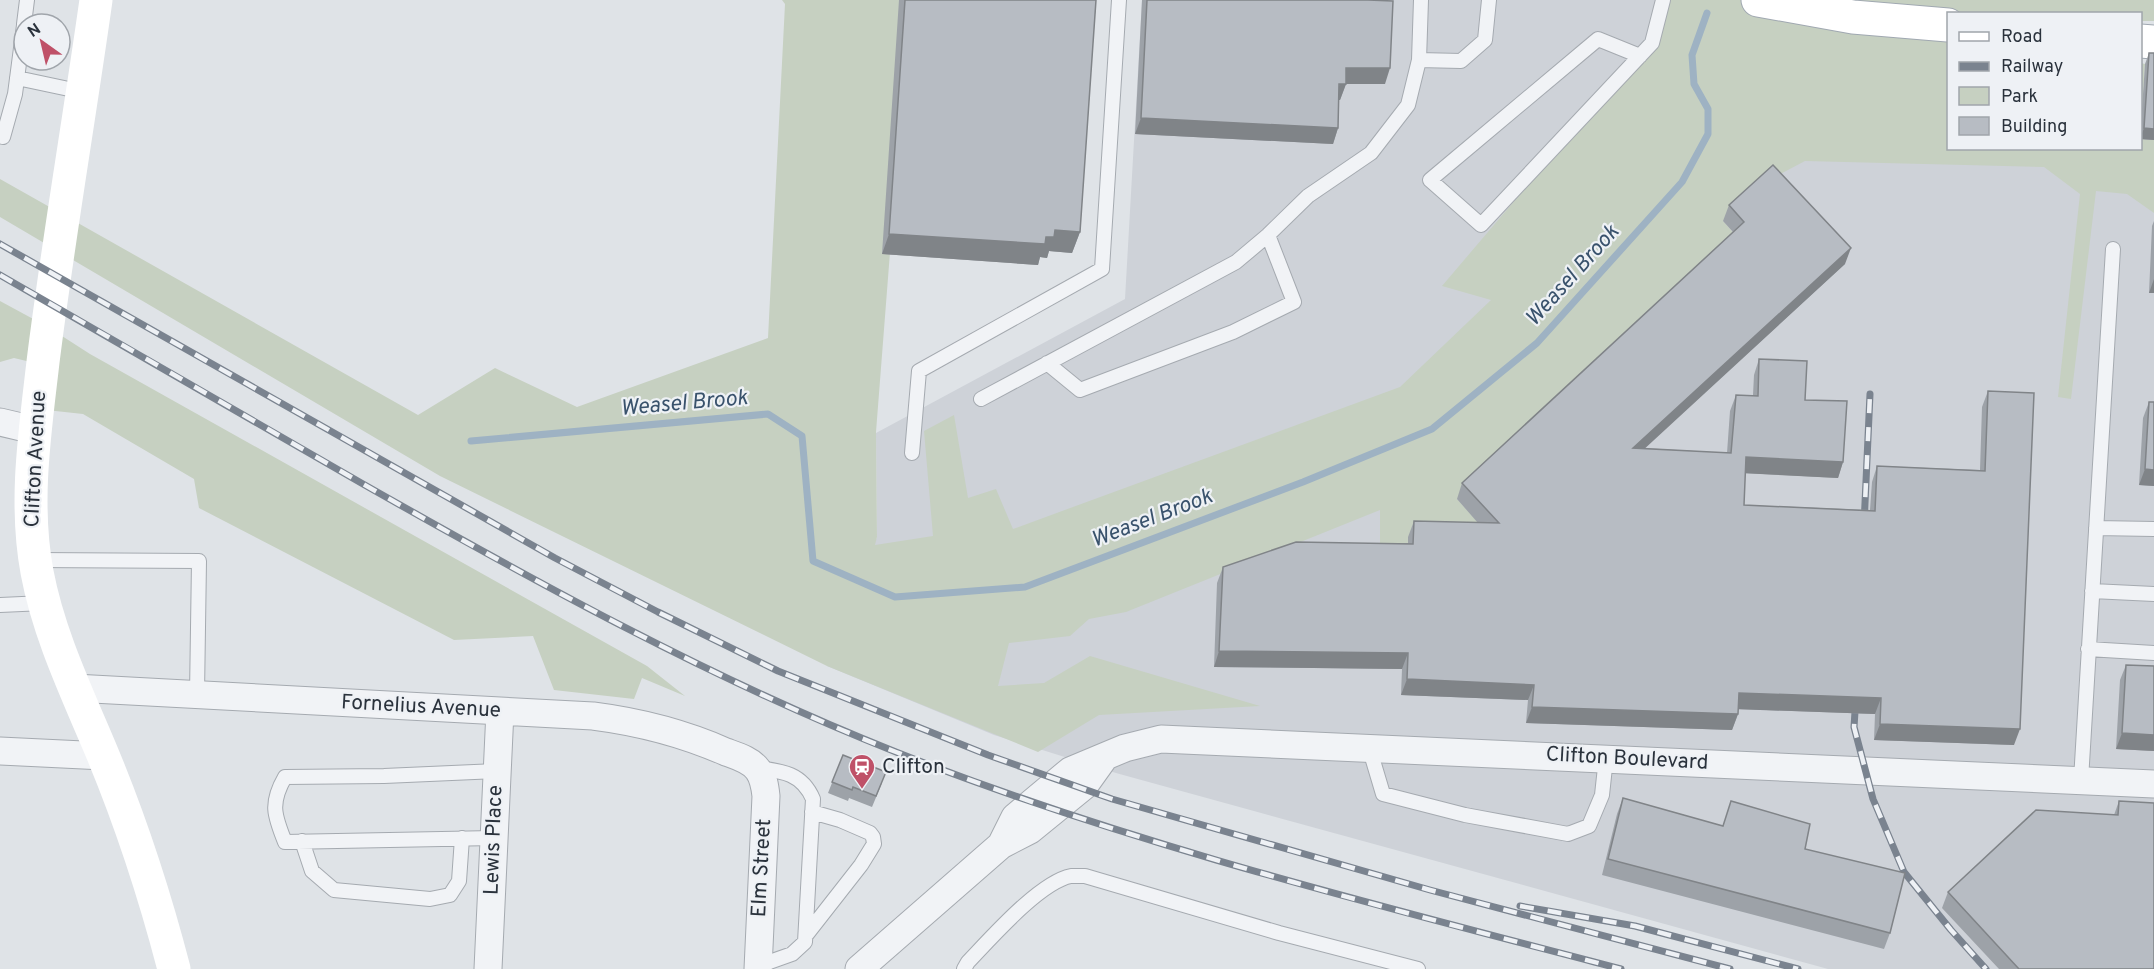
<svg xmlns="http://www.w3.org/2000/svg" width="2154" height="969" viewBox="0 0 2154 969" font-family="Overpass,sans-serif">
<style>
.built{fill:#ced2d8}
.green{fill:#c6d0c1}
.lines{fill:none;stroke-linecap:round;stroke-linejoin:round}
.stream{stroke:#9eb2c3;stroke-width:7}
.service-casing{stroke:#a5aab0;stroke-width:16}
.minor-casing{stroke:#a5aab0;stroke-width:29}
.primary-casing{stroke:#a0a8b1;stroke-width:35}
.service{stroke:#f1f3f6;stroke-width:14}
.minor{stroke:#f1f3f6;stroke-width:27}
.secondary{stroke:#fff;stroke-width:33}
.primary{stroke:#fff;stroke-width:33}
.rail-casing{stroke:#7a838f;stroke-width:7}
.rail{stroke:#eef1f5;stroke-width:4.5;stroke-dasharray:14;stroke-linecap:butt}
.wall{fill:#9da2a8}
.shaded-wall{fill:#808488}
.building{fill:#b7bcc3;stroke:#808488;stroke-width:1.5}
.labels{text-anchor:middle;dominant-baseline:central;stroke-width:4.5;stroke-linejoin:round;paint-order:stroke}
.street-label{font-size:21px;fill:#2a323c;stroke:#eef1f5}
.poi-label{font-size:21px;fill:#2a323c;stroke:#eef1f5;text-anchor:start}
.water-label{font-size:22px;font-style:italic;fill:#39526c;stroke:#eef1f5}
</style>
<rect width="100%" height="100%" fill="#dfe3e7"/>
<path class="built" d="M1142,0H1670L1659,31L1948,148H2140L2141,90L2154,91V969H1828L1116,773L994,735L827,666L877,537L876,433L1125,299Z"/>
<path class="green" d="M782,0H905L894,201L876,432L877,537L875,545L933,536L924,431L954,415L968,498L996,489L1013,529L1400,387L1491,300L1442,286L1658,32L1671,0H2154V21H2141L2140,14H1948V148H2140L2141,139L2154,140V213L2127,194L2096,191L2071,399L2058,397L2080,194L2044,167L1805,161L1767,181L1723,221L1738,238L1457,499L1493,539L1406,584L1380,585V510L1126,612L1089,619L1070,636L1009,643L998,686L1044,683L1090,656L1260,706L1099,715L1038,752L827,666L440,476L0,217V179L418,415L495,368L577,407L768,338L785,4Z
M2141,63L2145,64L2141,130Z
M0,301L48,327L90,354L647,666L685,696L642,678L634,699L554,690L533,636L454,640L199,508L194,479L83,414L37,409L43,365L14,358L0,362Z"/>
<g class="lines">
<path class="stream" d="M471,441L768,414L802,436L813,561L895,597L1025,587L1303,482L1432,429L1537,343L1682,182L1708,134V109L1694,84L1692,55L1707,13"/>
<g class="service-casing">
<path id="service" d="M1421,0L1419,60L1461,61L1485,40L1489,0
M24,24L27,0
M1640,56L1598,39L1430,180L1481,225L1652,43L1663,0
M17,78L83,92
M0,136L3,137L15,94L24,25
M1047,363L1080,390L1233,332L1294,302L1268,235
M981,399L1236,262L1268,235L1308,196L1371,153L1408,105L1419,60
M912,453L919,371L1102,269L1119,0
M2096,528L2154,529
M35,560L199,561L197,694
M2092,591L2154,594
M0,605L44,603
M2088,649L2154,653
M1369,747L1383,794L1465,815L1568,834L1589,826L1602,795L1606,758
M757,768C782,771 802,773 813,799L805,942L792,954L758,966
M2081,780L2113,249
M494,838L285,842C274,815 270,803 285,777L384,776L497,771
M302,841L312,871L334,890L430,899L450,895L459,881L462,838
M807,934L861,865L874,844L873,837L870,833L840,820L812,812
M964,969L968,962C991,938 1040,882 1071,876C1076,876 1081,876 1085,876L1279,933L1418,969"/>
</g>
<g class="minor-casing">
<path id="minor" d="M0,422L34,430
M74,688L593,716C640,722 683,733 726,752C737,756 751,760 758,770C764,778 765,787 766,796L758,969
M0,751L104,756
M1001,845L1015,817L1070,771L1125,748L1161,739L2154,784
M488,969L500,711
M859,969L1001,845L1030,830L1084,786L1104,758"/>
</g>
<g class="primary-casing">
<path id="primary" d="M1758,0L1853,17L1948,25
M2140,41L2154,42"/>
</g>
<use href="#service" class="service"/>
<use href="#minor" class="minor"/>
<path class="secondary" d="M96,0C79,121 58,241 43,362C35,432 24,502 37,572C49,636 78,695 103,755C132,825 155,896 174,969"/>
<use href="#primary" class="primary"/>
<g class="rail-casing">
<path id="rail" d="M0,244L555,558L658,612L778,671L988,755L1112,799L1430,890L1730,969
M0,275C121,344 242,414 363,484C536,582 711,679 896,752C1132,845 1377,905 1621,969
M1864,525L1870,394
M1856,696L1854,727L1873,799L1904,872L1951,930L1986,969
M1520,906L1635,926L1798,969"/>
</g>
<use href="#rail" class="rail"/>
</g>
<path class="wall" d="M899,0H1096L1080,232L1072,253L1049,251L1047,258L1040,257L1038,265L882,254Z
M1142,0H1368L1385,84H1346L1340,100H1339L1338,128L1333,144L1135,134Z
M2149,53H2154V140L2140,139L2145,64Z
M1729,205L1845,264L1644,448L1727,453L1730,411L1736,395H1753L1754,375L1759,359L1805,400L1843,462L1838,478L1745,473L1744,505L1870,510L1872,482L1877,466L1980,470L1982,407L1988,391L2014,745L1874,740L1875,714L1738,709V714L1732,730L1526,723L1528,700L1401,695L1402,669L1214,667L1217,583L1223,567L1408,543V537L1414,521L1478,523L1457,499L1462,483L1733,232L1723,221Z
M2154,221V293H2149L2152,226Z
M2149,402L2154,486L2139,485L2143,418Z
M2126,665L2154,666V751L2116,749L2120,680Z
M843,755L882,783L872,807L849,798L848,801L828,793Z
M1623,798L1805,849L1890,933L1884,949L1602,875L1617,814Z
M2119,801L2154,969H1999L1942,908L1948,892L2114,815Z"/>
<path class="shaded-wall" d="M1346,68H1390L1385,84H1346L1340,100H1334Z
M1141,118L1338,128L1333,144L1135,134Z
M2144,128L2154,129V140L2140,139Z
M1055,230L1080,232L1072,253L1049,251L1047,258L1040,257L1038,265L882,254L889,234L1046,237Z
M1851,248L1845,264L1628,464L1633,448Z
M2154,279V293H2149Z
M1746,457L1843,462L1838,478L1740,473Z
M2145,469L2154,470V486L2139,485Z
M1219,651L1408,653L1402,669L1214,667Z
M1407,679L1534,685L1528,700L1401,695Z
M1739,693L1881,698L1875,714L1733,709Z
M1532,707L1738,714L1732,730L1526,723Z
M1880,724L2020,729L2014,745L1874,740Z
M2122,733L2154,735V751L2116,749Z"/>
<path class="building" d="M905,0H1096L1080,232L1055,230L1054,237H1046L1045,244L889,234Z
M1147,0H1368L1393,1L1390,68H1346V84H1339L1338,128L1141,118Z
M2149,53H2154V129L2144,128Z
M1773,165L1851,248L1633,448L1731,453L1736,395L1758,396L1759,359L1807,361L1805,400L1847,401L1843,462L1746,457L1744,505L1875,511L1877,466L1985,471L1988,391L2034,393L2020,729L1880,724L1881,698L1739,693L1738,714L1532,707L1534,685L1407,679L1408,653L1219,651L1223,567L1296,542L1413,544L1414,521L1499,523L1462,483L1744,222L1729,205Z
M2149,402H2154V470L2145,469Z
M2126,665L2154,666V735L2122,733Z
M843,755L886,772L876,796L853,787L852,790L832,782Z
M1623,798L1723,826L1731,801L1810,824L1805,849L1905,873L1890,933L1608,859Z
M2119,801L2154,803V969H2019L1948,892L2036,810L2118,815Z"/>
<defs>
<g id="station-pin" transform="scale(1.35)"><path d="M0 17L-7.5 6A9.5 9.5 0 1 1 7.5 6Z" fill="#bf5168" stroke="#eef1f5"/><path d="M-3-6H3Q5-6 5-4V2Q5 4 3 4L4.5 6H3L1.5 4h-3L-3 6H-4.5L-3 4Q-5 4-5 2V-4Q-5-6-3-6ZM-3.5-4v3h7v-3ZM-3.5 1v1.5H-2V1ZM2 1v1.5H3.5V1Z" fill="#fff"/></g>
</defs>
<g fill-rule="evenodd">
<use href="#station-pin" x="862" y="767"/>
</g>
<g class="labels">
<g class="street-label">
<text transform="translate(36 459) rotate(-87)">Clifton Avenue</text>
<text transform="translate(421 707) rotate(3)">Fornelius Avenue</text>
<text transform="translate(1627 759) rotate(3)">Clifton Boulevard</text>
<text transform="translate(494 840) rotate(-88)">Lewis Place</text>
<text transform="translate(762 868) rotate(-87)">Elm Street</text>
</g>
<g class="poi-label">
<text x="882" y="767">Clifton</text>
</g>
<g class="water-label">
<text transform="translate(1573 276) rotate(-48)">Weasel Brook</text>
<text transform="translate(684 404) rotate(-5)">Weasel Brook</text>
<text transform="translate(1152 519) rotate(-21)">Weasel Brook</text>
</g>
</g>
<rect x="1947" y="12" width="195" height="138" fill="#eef1f5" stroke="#a0a5ab" stroke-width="1.5"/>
<rect x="1959" y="32" width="30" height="9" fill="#ffffff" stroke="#a0a5ab" stroke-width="1.5"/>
<text x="2001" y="42" font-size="18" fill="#2a323c">Road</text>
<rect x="1959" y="62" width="30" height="9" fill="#7a838f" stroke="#a0a5ab" stroke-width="1.5"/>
<text x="2001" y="72" font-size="18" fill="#2a323c">Railway</text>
<rect x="1959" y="87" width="30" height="18" fill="#c6d0c1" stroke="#a0a5ab" stroke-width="1.5"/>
<text x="2001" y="102" font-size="18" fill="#2a323c">Park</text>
<rect x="1959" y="117" width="30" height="18" fill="#b7bcc3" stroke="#a0a5ab" stroke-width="1.5"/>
<text x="2001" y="132" font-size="18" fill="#2a323c">Building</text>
<g transform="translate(42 42) rotate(326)"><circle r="28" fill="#eef1f5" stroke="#a0a5ab" stroke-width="1.5"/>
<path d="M0-4.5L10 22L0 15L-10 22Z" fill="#bf5168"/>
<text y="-9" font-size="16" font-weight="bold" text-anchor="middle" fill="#2a323c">N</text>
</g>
</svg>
